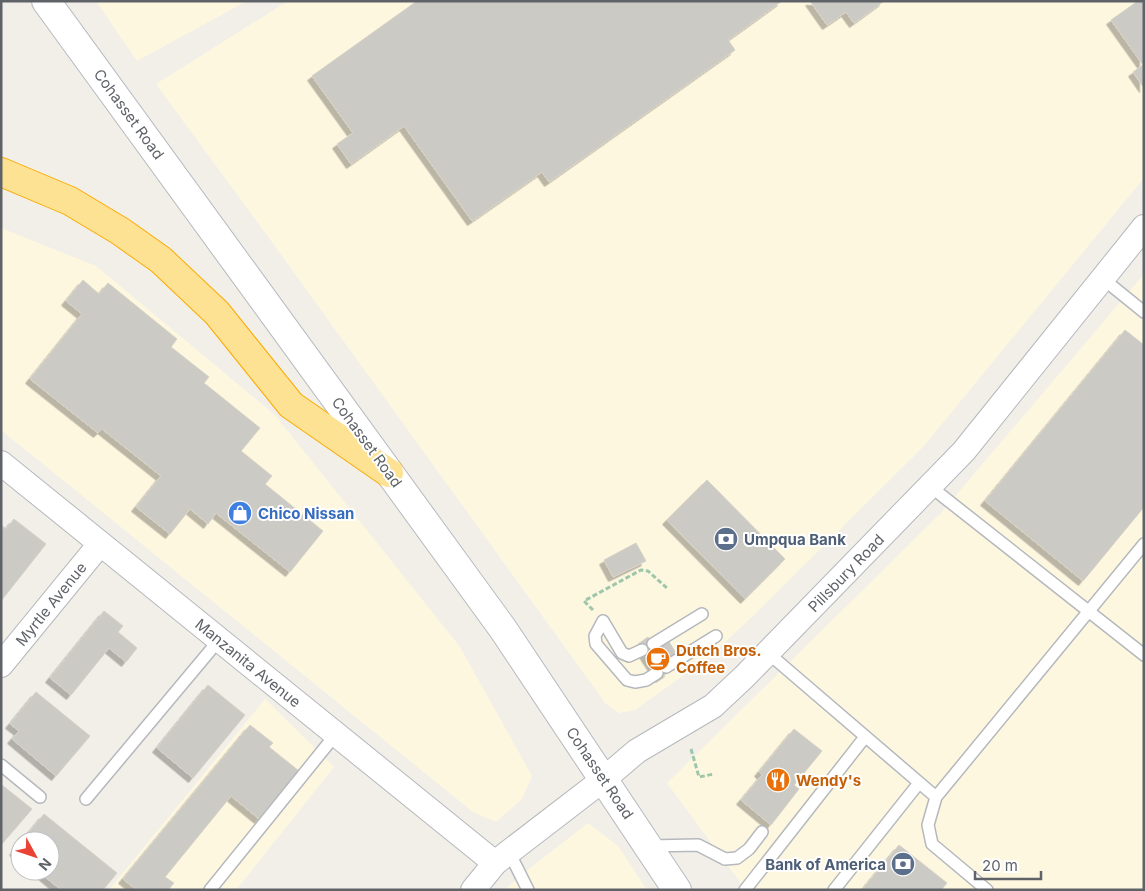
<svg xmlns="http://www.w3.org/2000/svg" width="1145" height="891" viewBox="0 0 1145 891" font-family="Inter,sans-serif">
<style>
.commercial{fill:#fef7e0}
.building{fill:#cccac5;stroke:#d6d1c6;filter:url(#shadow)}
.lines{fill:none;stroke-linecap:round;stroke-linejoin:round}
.service-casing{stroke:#b5b8bc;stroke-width:14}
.minor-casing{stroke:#b5b8bc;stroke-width:26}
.secondary-casing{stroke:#b6babf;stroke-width:30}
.motorway-casing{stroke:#f9ab00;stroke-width:30}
.path{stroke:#9cc7a9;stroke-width:3;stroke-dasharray:5 2.5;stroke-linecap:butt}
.service{stroke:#fff;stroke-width:11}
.minor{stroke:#fff;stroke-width:24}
.secondary{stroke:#fff;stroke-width:28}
.motorway{stroke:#fde293;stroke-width:28}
.labels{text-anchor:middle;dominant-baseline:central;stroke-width:4;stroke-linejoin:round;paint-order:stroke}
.street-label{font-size:15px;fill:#5f6368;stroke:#fff}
.shop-label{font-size:15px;font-weight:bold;fill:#366cbe;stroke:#fff;text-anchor:start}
.service-label{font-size:15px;font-weight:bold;fill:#4e5e75;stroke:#fff;text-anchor:start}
.food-label{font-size:15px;font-weight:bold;fill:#c56008;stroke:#fff;text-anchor:start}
</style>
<defs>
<filter id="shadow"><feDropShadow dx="-4.5" dy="4.5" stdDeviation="0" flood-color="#0004"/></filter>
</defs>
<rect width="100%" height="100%" fill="#f1efe8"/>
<path class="commercial" d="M96,1H247L137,61Z
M288,1H1144V178L923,447L756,613L708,658L635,710L619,713L606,704L261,227L156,84Z
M1,228L96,266L275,415L460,647L532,776L522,799L496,822L473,812L1,430Z
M1144,274V890H746L667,783L941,513Z
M265,699L334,767L236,890H109Z
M588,823L618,846L647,890H505L520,876Z"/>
<path class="building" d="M417,1H782L728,40L735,50L549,182L542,172L472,221L404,126L351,164L337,144L353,133L312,76Z
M810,1H884L854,23L846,12L827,25Z
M1138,1H1144V88L1133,72L1143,65L1111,20Z
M83,280L99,294L108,283L177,339L171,347L209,377L204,383L260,428L241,451L272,476L265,484L323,531L290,572L216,513L208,524L190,509L170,534L136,507L161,476L102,429L98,433L30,379L82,314L66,301Z
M1125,330L1144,345V507L1083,581L985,501Z
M707,480L785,559L745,599L667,520Z
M14,519L46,544L1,601V525L6,529Z
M636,543L646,561L613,577L604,560Z
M104,611L123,626L118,632L137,648L126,662L109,648L71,695L50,678Z
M648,637L655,649L668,640L676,653L663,662L669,672L660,678L638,644Z
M208,685L245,715L193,778L157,748Z
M36,692L90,736L56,776L12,739L19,731L10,724Z
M250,725L273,743L269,747L299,771L259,819L231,796L165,877L174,883L168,890H137L123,879Z
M794,729L822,751L794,785L799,789L771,825L741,800L762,775L759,772Z
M2,785L32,809L1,845V787Z
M44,814L117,873L103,890H61L38,871H50V841H22Z
M20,843V856L14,851Z
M899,845L947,883L941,890H862Z"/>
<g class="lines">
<g class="service-casing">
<path id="service" d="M1102,278L1144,312
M931,487L1144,655
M603,621L595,636L596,644L627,680L635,682L646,680L657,673
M603,621L622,653L629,656L642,650
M653,644L702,614
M768,653L936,797
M666,667L716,636
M1,765L40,797
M86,799L219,640
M649,846L698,845L725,859L737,858L749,849L762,832
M509,852L528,890
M210,890L336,734
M745,890L865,737
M834,890L919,783
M987,890L932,844L928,825L936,797L1144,544"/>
</g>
<g class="minor-casing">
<path id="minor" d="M1,463L495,863
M1,665L100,544
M473,890L495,863L509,852L604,779L637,751L713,706L744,677L964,451L1144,227"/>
</g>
<g class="secondary-casing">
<path id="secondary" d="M46,1L503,629L677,890"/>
</g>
<g class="motorway-casing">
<path id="motorway" d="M1,172L70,201L120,231L161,260L217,313L291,405L389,473"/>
</g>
<path class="path" d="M593,610L584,601L641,570L648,571L668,589
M691,749L699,777L714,774"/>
<use href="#service" class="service"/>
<use href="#minor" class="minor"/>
<use href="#secondary" class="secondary"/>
<use href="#motorway" class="motorway"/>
</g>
<defs>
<g id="shop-disc" transform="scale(1.25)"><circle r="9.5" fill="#3f7fe0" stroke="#fff"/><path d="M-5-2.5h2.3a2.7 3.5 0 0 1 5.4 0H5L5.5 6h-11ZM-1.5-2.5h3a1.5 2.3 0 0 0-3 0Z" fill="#fff"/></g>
<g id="bank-disc" transform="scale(1.25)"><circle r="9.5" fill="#5c6f8a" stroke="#fff"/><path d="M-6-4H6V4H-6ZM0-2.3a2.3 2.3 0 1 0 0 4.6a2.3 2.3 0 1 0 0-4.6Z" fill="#fff"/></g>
<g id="cafe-disc" transform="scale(1.25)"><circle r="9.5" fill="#e8710a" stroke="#fff"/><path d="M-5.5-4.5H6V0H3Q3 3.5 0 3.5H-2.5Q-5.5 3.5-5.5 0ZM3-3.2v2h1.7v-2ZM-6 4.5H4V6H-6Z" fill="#fff"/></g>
<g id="restaurant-disc" transform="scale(1.25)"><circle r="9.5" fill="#e8710a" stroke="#fff"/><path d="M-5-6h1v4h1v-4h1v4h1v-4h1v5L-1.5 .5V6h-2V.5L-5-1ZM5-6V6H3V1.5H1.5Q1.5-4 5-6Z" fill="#fff"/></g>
</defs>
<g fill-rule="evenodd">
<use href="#shop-disc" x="240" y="513"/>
<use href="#bank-disc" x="726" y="539"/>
<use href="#cafe-disc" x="658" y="659"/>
<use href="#restaurant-disc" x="778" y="780"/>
<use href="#bank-disc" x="903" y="864"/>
</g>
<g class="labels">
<g class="street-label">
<text transform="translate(129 114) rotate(54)">Cohasset Road</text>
<text transform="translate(367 442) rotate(54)">Cohasset Road</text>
<text transform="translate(846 573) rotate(-46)">Pillsbury Road</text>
<text transform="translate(51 604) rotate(-51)">Myrtle Avenue</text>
<text transform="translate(248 663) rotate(39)">Manzanita Avenue</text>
<text transform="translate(600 773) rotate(56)">Cohasset Road</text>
</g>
<g class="shop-label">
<text x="258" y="513">Chico Nissan</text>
</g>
<g class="service-label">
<text x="744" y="539">Umpqua Bank</text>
<text x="886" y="864" text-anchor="end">Bank of America</text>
</g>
<g class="food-label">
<text x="676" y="650">Dutch Bros.<tspan x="676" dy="17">Coffee</tspan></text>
<text x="796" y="780">Wendy's</text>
</g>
</g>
<rect width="1145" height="891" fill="none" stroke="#5f6368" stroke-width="5"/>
<g transform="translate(35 856) rotate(130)"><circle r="24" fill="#ffffff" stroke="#bfc1c3"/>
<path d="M0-4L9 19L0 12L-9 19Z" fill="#ea4335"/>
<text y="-8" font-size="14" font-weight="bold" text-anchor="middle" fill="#5f6368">N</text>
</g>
<path d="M975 871v8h66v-8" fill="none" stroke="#5f6368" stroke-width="2.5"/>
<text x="982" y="871" font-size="15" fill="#5f6368" stroke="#ffffff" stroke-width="4" paint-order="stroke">20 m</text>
</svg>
